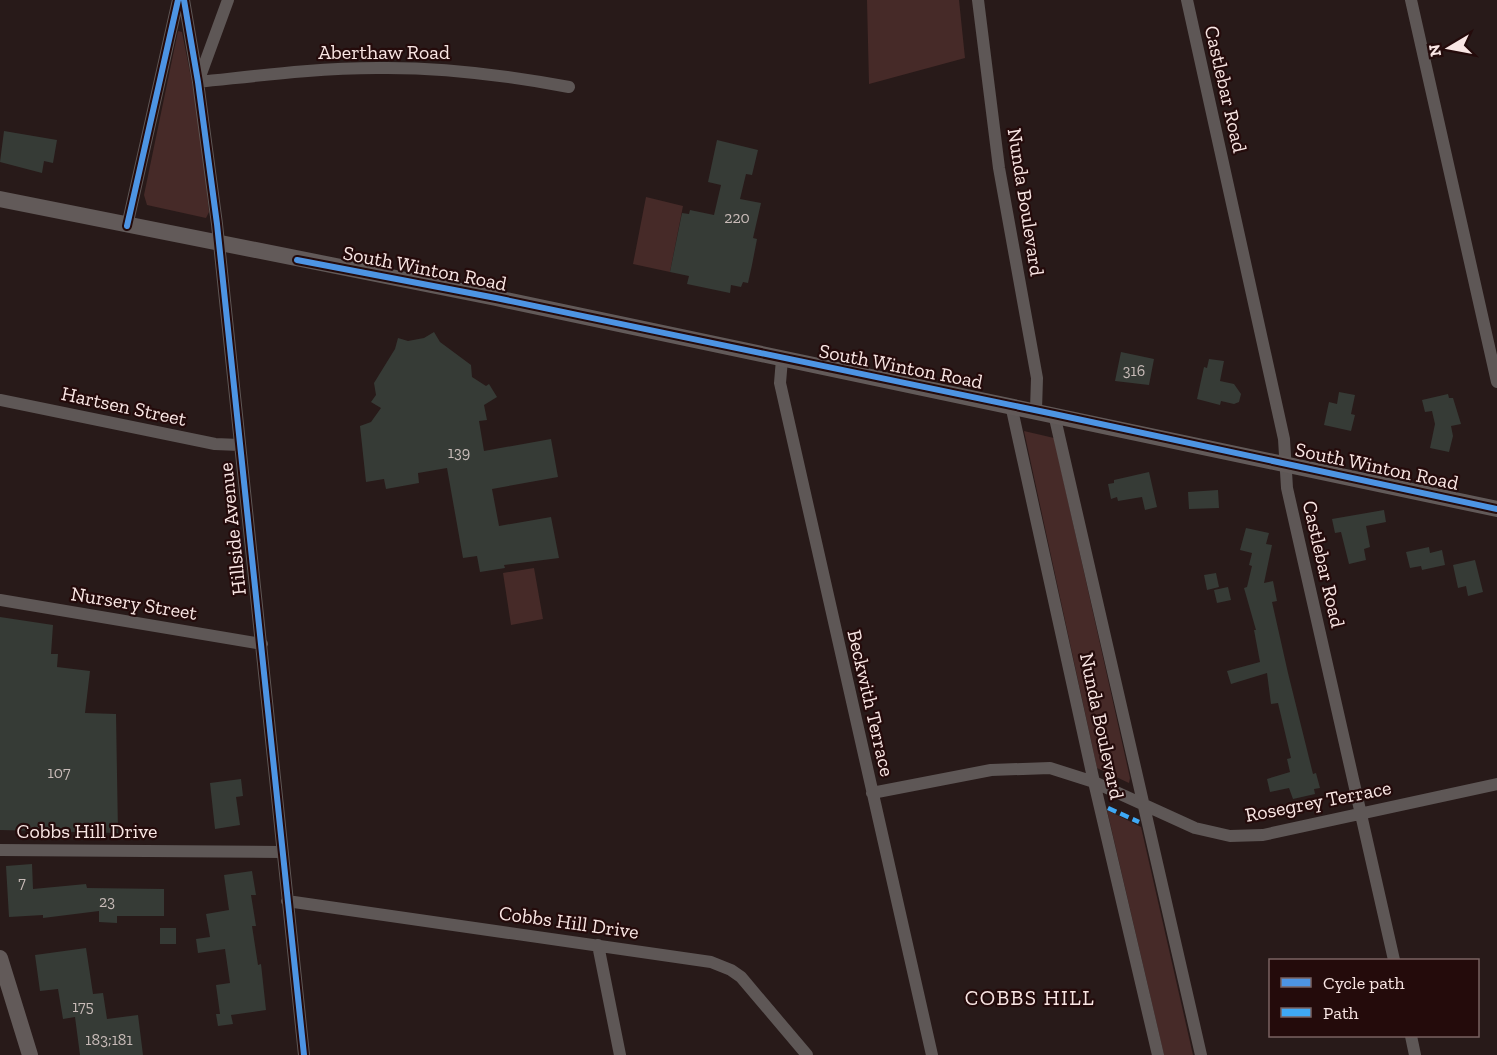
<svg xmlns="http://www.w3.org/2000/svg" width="1497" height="1055" viewBox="0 0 1497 1055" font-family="'Zilla Slab',serif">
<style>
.green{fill:#462a28}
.building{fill:#363b36}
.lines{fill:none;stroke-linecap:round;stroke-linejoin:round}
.street{stroke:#5e5756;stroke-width:12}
.secondary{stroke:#625a59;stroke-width:16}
.quiet{stroke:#3fa9f5;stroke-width:4.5;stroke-dasharray:9 4.5;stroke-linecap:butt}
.cycleway-casing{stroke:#240b0b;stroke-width:10}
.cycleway{stroke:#4d94e3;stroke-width:6}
.labels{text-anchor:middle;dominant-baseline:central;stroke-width:4.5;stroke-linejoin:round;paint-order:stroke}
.number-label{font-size:16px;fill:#c8bbb8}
.street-label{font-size:20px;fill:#f9e6e4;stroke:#240b0b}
.neighbourhood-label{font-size:21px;letter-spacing:1.5px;fill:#f9e6e4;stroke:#240b0b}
</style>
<rect width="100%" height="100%" fill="#281a19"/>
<path class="green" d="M867,0H959L965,58L869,84Z
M178,31L182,32L199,118L209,212L206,218L147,205L144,195Z
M646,197L683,206L670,272L633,264Z
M1024,431L1054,438L1130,778L1129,783L1097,768Z
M534,568L543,619L511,625L503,573Z
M1107,810L1141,827L1193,1055H1164Z"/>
<path class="building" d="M4,131L57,140L53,163L44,161L42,173L0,162Z
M717,140L758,150L752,175L746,174L740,199L761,203L753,238L757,239L752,265L748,283L743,282L741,287L731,285L730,293L687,284L689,276L670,272L682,213L689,214L690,210L714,215L721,185L708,182Z
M434,332L440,342L471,365L472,377L486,386L489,384L497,397L484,405L487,420L479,421L484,451L551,439L558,477L492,489L499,526L551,517L559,558L504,565L505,568L480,572L477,556L463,558L447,468L418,473L419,483L386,489L384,479L366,482L360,426L371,422L381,408L371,402L376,395L374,383L395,349L398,338L408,341L424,338Z
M1121,352L1154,359L1149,385L1115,381Z
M1209,359L1224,361L1220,381L1234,384L1241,394L1239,402L1234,404L1221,401L1220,405L1197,399L1204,367L1207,368Z
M1339,392L1355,395L1351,414L1355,415L1351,431L1324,425L1329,402L1337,404Z
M1448,394L1449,398H1453L1461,424L1451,426L1453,436L1449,452L1430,448L1435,424L1432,411L1425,412L1422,400Z
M1149,472L1157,507L1145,510L1142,497L1118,501L1117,497L1111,499L1108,484L1114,483V480Z
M1218,490L1219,508L1189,509L1188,492Z
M1384,510L1386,522L1366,526L1370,547L1364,549L1366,560L1349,564L1341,532L1335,533L1332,519Z
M1246,528L1269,533L1266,544L1272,545L1264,583L1273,581L1277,601L1272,602L1288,673L1313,774L1316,773L1320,788L1314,789L1315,794L1293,799L1289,788L1270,792L1267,779L1290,772L1287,759L1291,758L1278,703L1271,704L1267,673L1231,684L1227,671L1260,662L1254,630H1256L1244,588L1247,587L1252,566L1249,565L1252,553L1240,550Z
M1429,547L1430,553L1442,550L1445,565L1422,570L1421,566L1410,568L1406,552Z
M1475,560L1483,592L1468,596L1466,586L1458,588L1453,565Z
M1216,573L1219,587L1207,590L1204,575Z
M1228,587L1231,600L1217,603L1214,590Z
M0,617L53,625L51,654H58L57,667L90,671L85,713L116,714L118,833L0,830Z
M241,779L243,796L236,797L240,825L215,829L210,783Z
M32,864L33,889L86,884L87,888L164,889V916H117V923L99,922V911L43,918V915L9,917L6,866Z
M252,871L256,895H251L256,926H252L258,965L261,964L266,1010L231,1015L233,1024L218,1026L216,1014H220L216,985L230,983L225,949L198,953L196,939L210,937L206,914L229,910L224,875Z
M160,928H176V944H160Z
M86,948L93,994L103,993L107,1019L138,1015L143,1055H80L75,1017L63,1019L58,989L40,991L35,955Z"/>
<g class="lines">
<path class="street" d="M184,0L198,82L217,224L304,1055
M228,0L198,82C257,76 317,68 377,68C441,67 505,75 569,87
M978,0L999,168L1037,378L1036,410
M1187,0L1284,439L1287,488L1394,960
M1411,0L1497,382
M127,226L178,0
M782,359L780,383L932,1055
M0,400L215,444L240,445
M1011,405L1094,782L1158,1055
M1054,414L1201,1055
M0,600L262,644
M872,793L991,770L1050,768L1094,782L1195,828L1230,836L1263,835L1497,784
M0,850L281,852
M287,901L711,962L731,970L741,977L807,1055
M598,945L620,1055
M1411,1036L1415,1055"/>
<path class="secondary" d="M0,199L496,298L1497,509
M0,958L30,1055"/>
<path class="quiet" d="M1108,808L1139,822"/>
<g class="cycleway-casing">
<path id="cycleway" d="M184,0L198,82L217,224L304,1055
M127,226L178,0
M297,260L496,298L1054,414L1497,509"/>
</g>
<use href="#cycleway" class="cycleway"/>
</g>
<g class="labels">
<g class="number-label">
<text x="737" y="217">220</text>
<text x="1134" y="370">316</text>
<text x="459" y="452">139</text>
<text x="59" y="772">107</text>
<text x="22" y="882">7</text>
<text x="107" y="901">23</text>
<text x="83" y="1006">175</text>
<text x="109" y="1039">183;181</text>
</g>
<g class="street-label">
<text x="384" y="52">Aberthaw Road</text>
<text transform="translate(1226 89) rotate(77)">Castlebar Road</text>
<text transform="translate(1026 202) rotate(81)">Nunda Boulevard</text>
<text transform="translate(425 268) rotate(11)">South Winton Road</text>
<text transform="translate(901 366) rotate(11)">South Winton Road</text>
<text transform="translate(124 406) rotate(12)">Hartsen Street</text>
<text transform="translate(1377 466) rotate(12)">South Winton Road</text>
<text transform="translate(232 529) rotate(-96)">Hillside Avenue</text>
<text transform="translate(1324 564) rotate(77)">Castlebar Road</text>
<text transform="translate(134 603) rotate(9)">Nursery Street</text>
<text transform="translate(871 703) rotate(77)">Beckwith Terrace</text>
<text transform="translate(1102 726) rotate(78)">Nunda Boulevard</text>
<text transform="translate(1318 801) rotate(-11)">Rosegrey Terrace</text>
<text x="87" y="831">Cobbs Hill Drive</text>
<text transform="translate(569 922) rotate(8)">Cobbs Hill Drive</text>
</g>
<g class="neighbourhood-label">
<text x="1030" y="997">COBBS HILL</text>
</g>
</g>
<rect x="1269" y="959" width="210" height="78" fill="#240b0b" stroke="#796362" stroke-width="1.5"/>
<rect x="1281" y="978" width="30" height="9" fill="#4d94e3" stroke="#796362" stroke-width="1.5"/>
<text x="1323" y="989" font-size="18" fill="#f9e6e4">Cycle path</text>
<rect x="1281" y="1008" width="30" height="9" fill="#3fa9f5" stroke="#796362" stroke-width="1.5"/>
<text x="1323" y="1019" font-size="18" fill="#f9e6e4">Path</text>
<g transform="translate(1449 48) rotate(260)" stroke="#240b0b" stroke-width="4.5" paint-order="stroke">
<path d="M0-4.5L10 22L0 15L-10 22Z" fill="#f9e6e4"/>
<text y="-9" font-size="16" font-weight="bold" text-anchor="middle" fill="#f9e6e4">N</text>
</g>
</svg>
